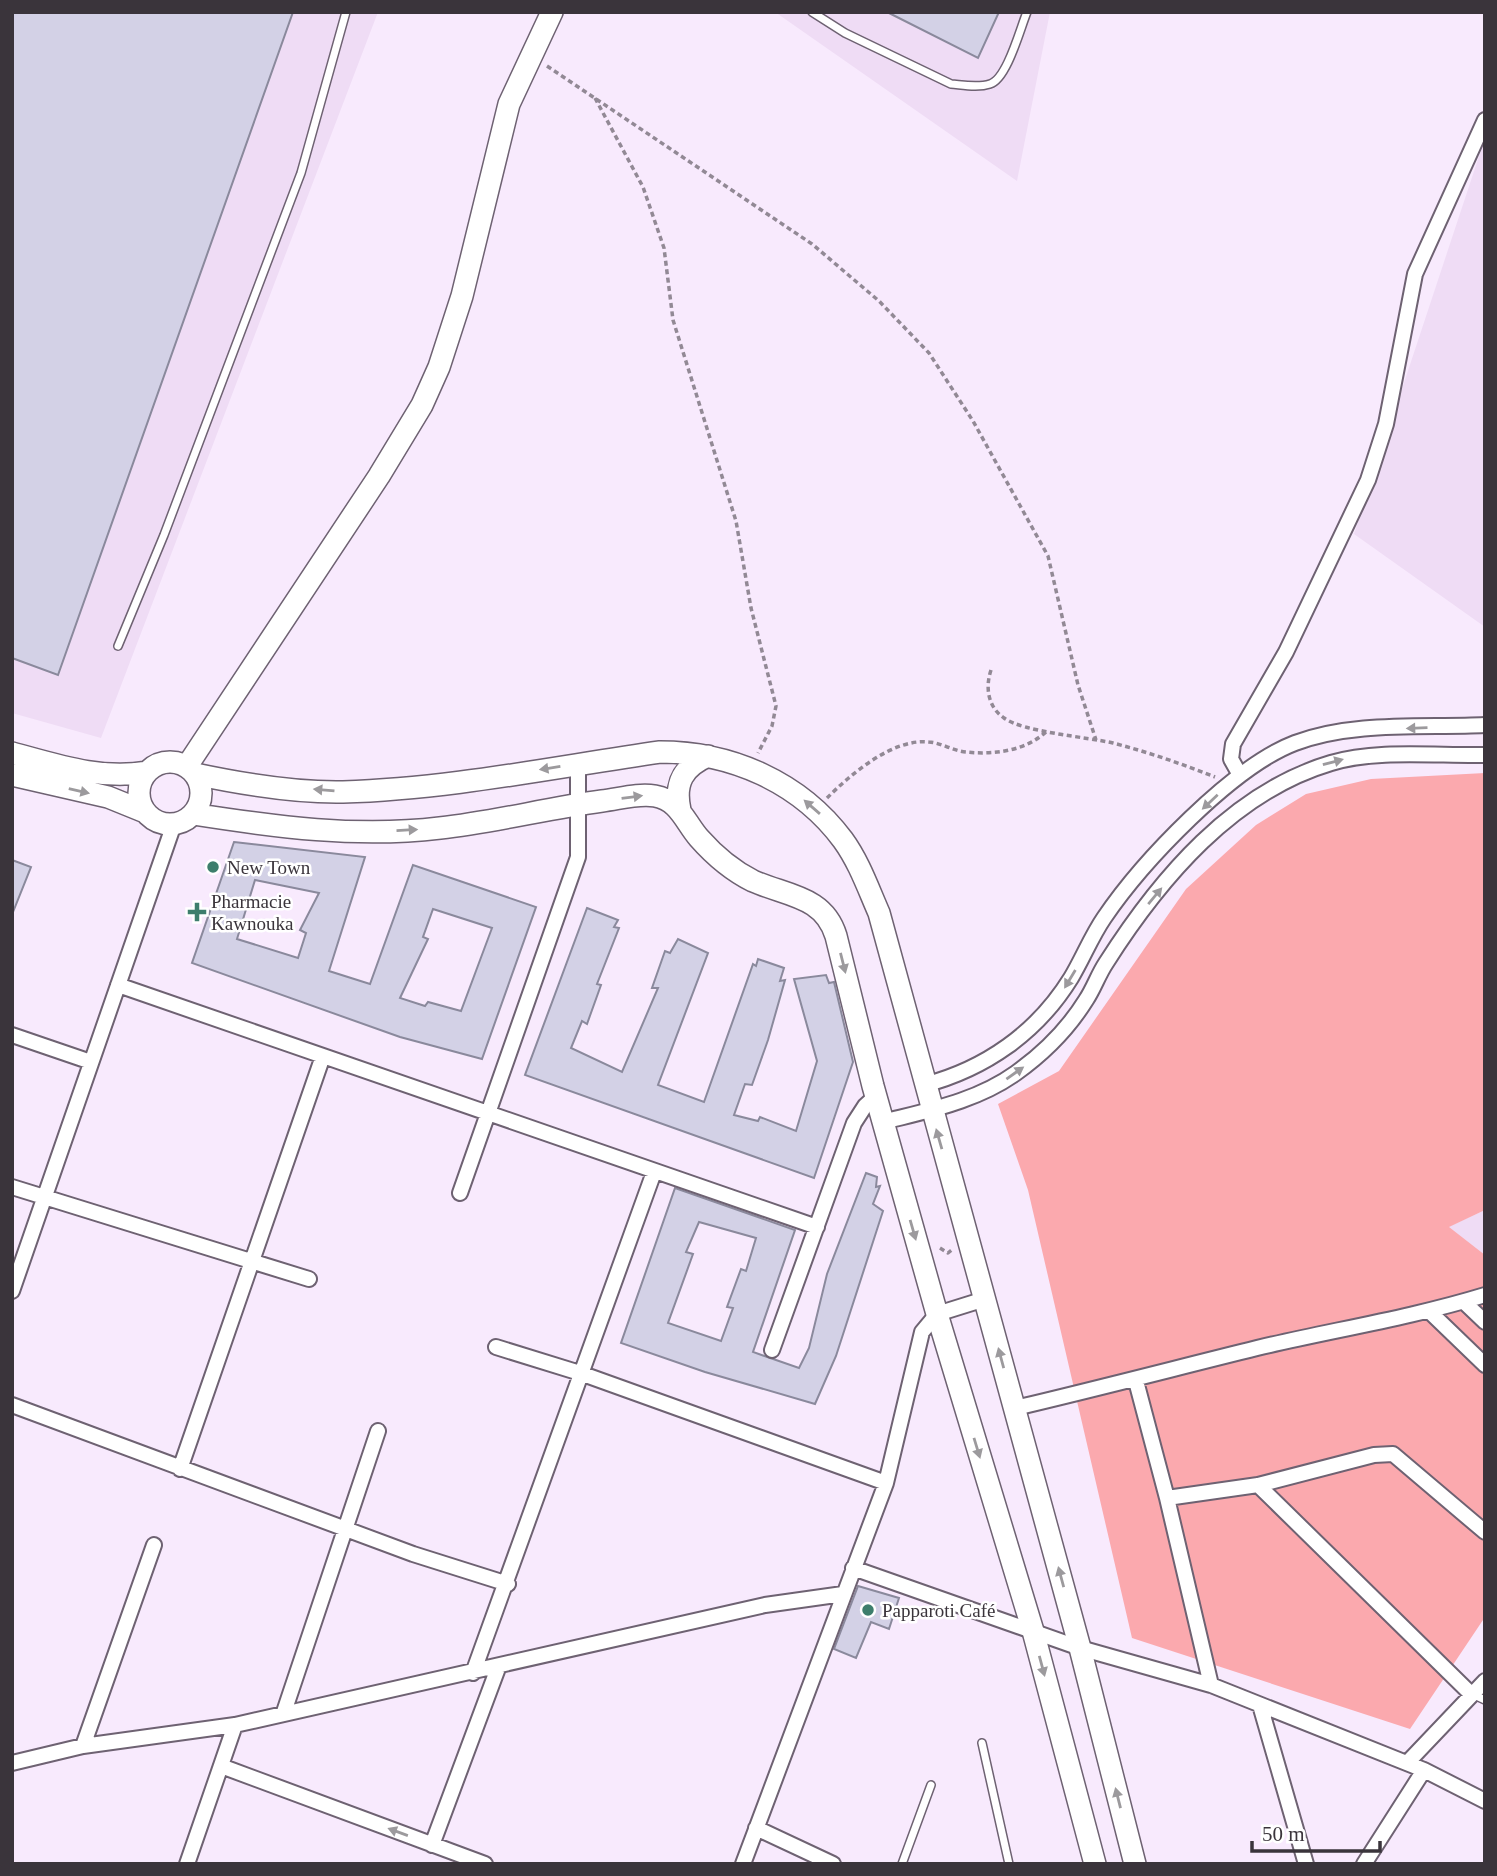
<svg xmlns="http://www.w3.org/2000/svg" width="1497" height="1876" viewBox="0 0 1497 1876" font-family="Georgia,serif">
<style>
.built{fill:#efdcf5}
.green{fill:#fba9ae}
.building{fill:#d3d1e6;stroke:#8a899c;stroke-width:2;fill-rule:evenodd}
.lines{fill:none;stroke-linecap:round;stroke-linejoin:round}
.lane-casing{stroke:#6e6272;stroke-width:10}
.street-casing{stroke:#6e6272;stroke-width:18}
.secondary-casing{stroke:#6e6272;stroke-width:24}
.path{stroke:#928995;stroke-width:3.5;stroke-dasharray:5 3.5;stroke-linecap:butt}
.lane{stroke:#fff;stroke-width:7}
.street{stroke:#fff;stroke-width:14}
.secondary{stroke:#fff;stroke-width:21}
.oneway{fill:#9c9a9d}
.poi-dot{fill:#3d7e6c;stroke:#fff;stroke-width:2.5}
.labels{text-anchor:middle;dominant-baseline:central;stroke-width:5;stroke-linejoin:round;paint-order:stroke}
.poi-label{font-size:19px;fill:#3a343b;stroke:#fff;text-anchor:start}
</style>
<rect width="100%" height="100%" fill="#f8eafd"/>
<path class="built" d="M12,12H378L101,738L12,713Z
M775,12H1050L1017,181Z
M1484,141L1485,142V627L1354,534Z
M1485,1210V1255L1448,1227Z"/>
<path class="green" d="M1485,773V1210L1449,1227L1485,1255V1617L1410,1729L1132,1638L1028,1190L998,1104L1059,1071L1186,889L1256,825L1306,794L1371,779Z"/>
<path class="building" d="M12,12H293L58,675L12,658Z
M887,12H999L978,58Z
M234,842L365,857L329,971L370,984L413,865L536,907L482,1059L400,1037L192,963ZM255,880L319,893L300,930L306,933L298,958L237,939ZM433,909L492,928L461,1011L428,1002L425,1006L400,998L428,939L423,937Z
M12,860L31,867L13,912H12Z
M587,908L618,920L614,927L619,928L597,984L601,985L587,1024L582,1021L571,1048L622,1072L658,988H652L665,951L670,953L678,939L708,953L658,1085L704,1102L753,964L756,966L758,959L784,968L780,981L785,980L768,1040L752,1085L745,1084L734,1115L758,1121L760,1117L796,1131L817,1061L794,979L826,975L829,983L834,982L853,1062L814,1178L525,1075Z
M866,1173L877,1177L876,1187L880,1186L873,1204L883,1211L836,1356L815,1404L705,1372L621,1343L675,1188L795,1230L753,1352L799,1368L809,1348L827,1274ZM699,1222L756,1238L746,1271L741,1269L727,1307L733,1308L721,1341L668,1323L693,1254L686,1252Z
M858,1586L899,1598L889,1629L871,1622L856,1658L834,1649Z"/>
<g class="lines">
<g class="lane-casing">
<path id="lane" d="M812,12L845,33L951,84C963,85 978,88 990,84C1007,79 1020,29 1027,12
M118,646L164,535L301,173L346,12
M1472,1694L1485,1700
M982,1743L1009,1864
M902,1864L931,1785"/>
</g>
<g class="street-casing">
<path id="street" d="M1240,775L1231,759L1233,744L1286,652L1368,480L1386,424L1415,274L1485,120
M118,985L817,1227
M12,1035L91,1062
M924,1085C985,1069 1037,1033 1071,978C1083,958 1091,937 1104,918C1142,862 1232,767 1295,743C1353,721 1424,728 1485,725
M883,1122C930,1110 977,1101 1016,1073C1044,1053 1068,1029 1086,1000C1094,988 1098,975 1106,963C1160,878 1233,792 1331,763C1376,749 1437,756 1485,755
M12,1187L309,1279
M460,1193L578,857V764
M12,1291L174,824
M1464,1302L1485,1322
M1429,1311L1485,1365
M496,1347L580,1373L886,1483
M772,1350L854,1123L865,1106L876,1096
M1136,1381L1167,1498L1211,1685
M12,1405L413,1554L508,1584
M1015,1408C1096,1389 1176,1368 1257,1348C1333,1330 1410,1318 1485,1295
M180,1469L323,1056
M1258,1485L1471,1694
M1167,1498L1258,1485L1374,1455L1393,1454L1485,1532
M853,1568L1080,1648L1211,1685L1424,1770L1485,1801
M473,1673L654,1172
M1260,1705L1306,1864
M284,1712L378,1431
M83,1746L154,1545
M12,1763L83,1746L235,1725L765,1605L843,1594
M1407,1763L1485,1681
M221,1766L485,1864
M756,1828L833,1864
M432,1845L498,1668
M187,1864L235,1725
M743,1864L886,1483L922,1332L937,1314L985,1299
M1364,1864L1424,1770"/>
</g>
<g class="secondary-casing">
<path id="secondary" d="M12,753C57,765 100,780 147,772
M139 793a31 31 0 1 1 62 0a31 31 0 1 1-62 0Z
M187,766L379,476L422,405L439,367L462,296L509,104L552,12
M195,774C242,784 294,793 343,792C449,789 555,767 660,752C731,752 800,782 843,840C859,862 868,888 879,913L1080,1648L1135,1864
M12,775L108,797L145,812
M680,810C674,783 683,767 708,756
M193,814C276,827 357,838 440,828C495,822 548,808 602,801C619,799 638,793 655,796C679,800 685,822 699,838C714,855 733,871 753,881C787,896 824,896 836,936L873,1086L937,1314L1033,1631L1095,1864"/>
</g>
<path class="path" d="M547,66L812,244L879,301L929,353L973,421L1048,556L1078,685L1096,740
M595,98L643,187L664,248L673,320L736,521L751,608L776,706L772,726L758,753
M991,670C985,688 988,707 1004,718C1023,732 1087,737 1113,743C1148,752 1182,764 1215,777
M827,798C851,774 893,738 929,742C942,743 953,751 966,752C994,755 1026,751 1047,731
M940,1248L948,1253L953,1249"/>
<use href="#lane" class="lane"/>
<use href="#street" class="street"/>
<use href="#secondary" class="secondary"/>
</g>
<defs><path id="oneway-solid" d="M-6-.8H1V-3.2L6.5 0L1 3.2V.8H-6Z" transform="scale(1.75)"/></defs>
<g class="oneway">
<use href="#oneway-solid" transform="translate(1417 728) rotate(178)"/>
<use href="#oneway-solid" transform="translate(1333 762) rotate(-15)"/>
<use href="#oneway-solid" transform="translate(550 768) rotate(171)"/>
<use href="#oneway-solid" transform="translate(324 790) rotate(-175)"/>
<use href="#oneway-solid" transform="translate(79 791) rotate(13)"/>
<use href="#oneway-solid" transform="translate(632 797) rotate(-7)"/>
<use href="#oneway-solid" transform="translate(1210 802) rotate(137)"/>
<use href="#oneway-solid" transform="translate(812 807) rotate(-139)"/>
<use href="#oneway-solid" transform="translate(407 830) rotate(-3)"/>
<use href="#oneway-solid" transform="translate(1155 896) rotate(-50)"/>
<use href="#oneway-solid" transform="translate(843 963) rotate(76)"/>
<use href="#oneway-solid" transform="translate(1070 979) rotate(121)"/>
<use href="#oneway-solid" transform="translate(1015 1073) rotate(-35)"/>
<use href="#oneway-solid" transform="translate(939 1139) rotate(-106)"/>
<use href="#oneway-solid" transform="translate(913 1230) rotate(74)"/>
<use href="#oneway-solid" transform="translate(1001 1358) rotate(-105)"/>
<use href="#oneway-solid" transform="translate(977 1448) rotate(73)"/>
<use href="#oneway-solid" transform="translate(1061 1577) rotate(-105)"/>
<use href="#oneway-solid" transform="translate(1042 1666) rotate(75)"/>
<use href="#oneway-solid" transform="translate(1118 1798) rotate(-104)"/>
<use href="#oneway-solid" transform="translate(398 1832) rotate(-160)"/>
</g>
<g class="poi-dot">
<circle cx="213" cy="867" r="7"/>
<path d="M193.5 901.5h7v7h7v7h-7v7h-7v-7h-7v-7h7z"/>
<circle cx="868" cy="1610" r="7"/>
</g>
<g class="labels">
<g class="poi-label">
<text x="227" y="867">New Town</text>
<text x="211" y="901">Pharmacie<tspan x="211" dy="22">Kawnouka</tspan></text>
<text x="882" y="1610">Papparoti Café</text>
</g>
</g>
<rect width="1497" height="1876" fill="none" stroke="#3a343b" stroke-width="28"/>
<path d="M1252 1841v10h128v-10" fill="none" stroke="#3a343b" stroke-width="3.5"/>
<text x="1262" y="1841" font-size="21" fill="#3a343b" stroke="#ffffff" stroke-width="5" paint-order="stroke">50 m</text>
</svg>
